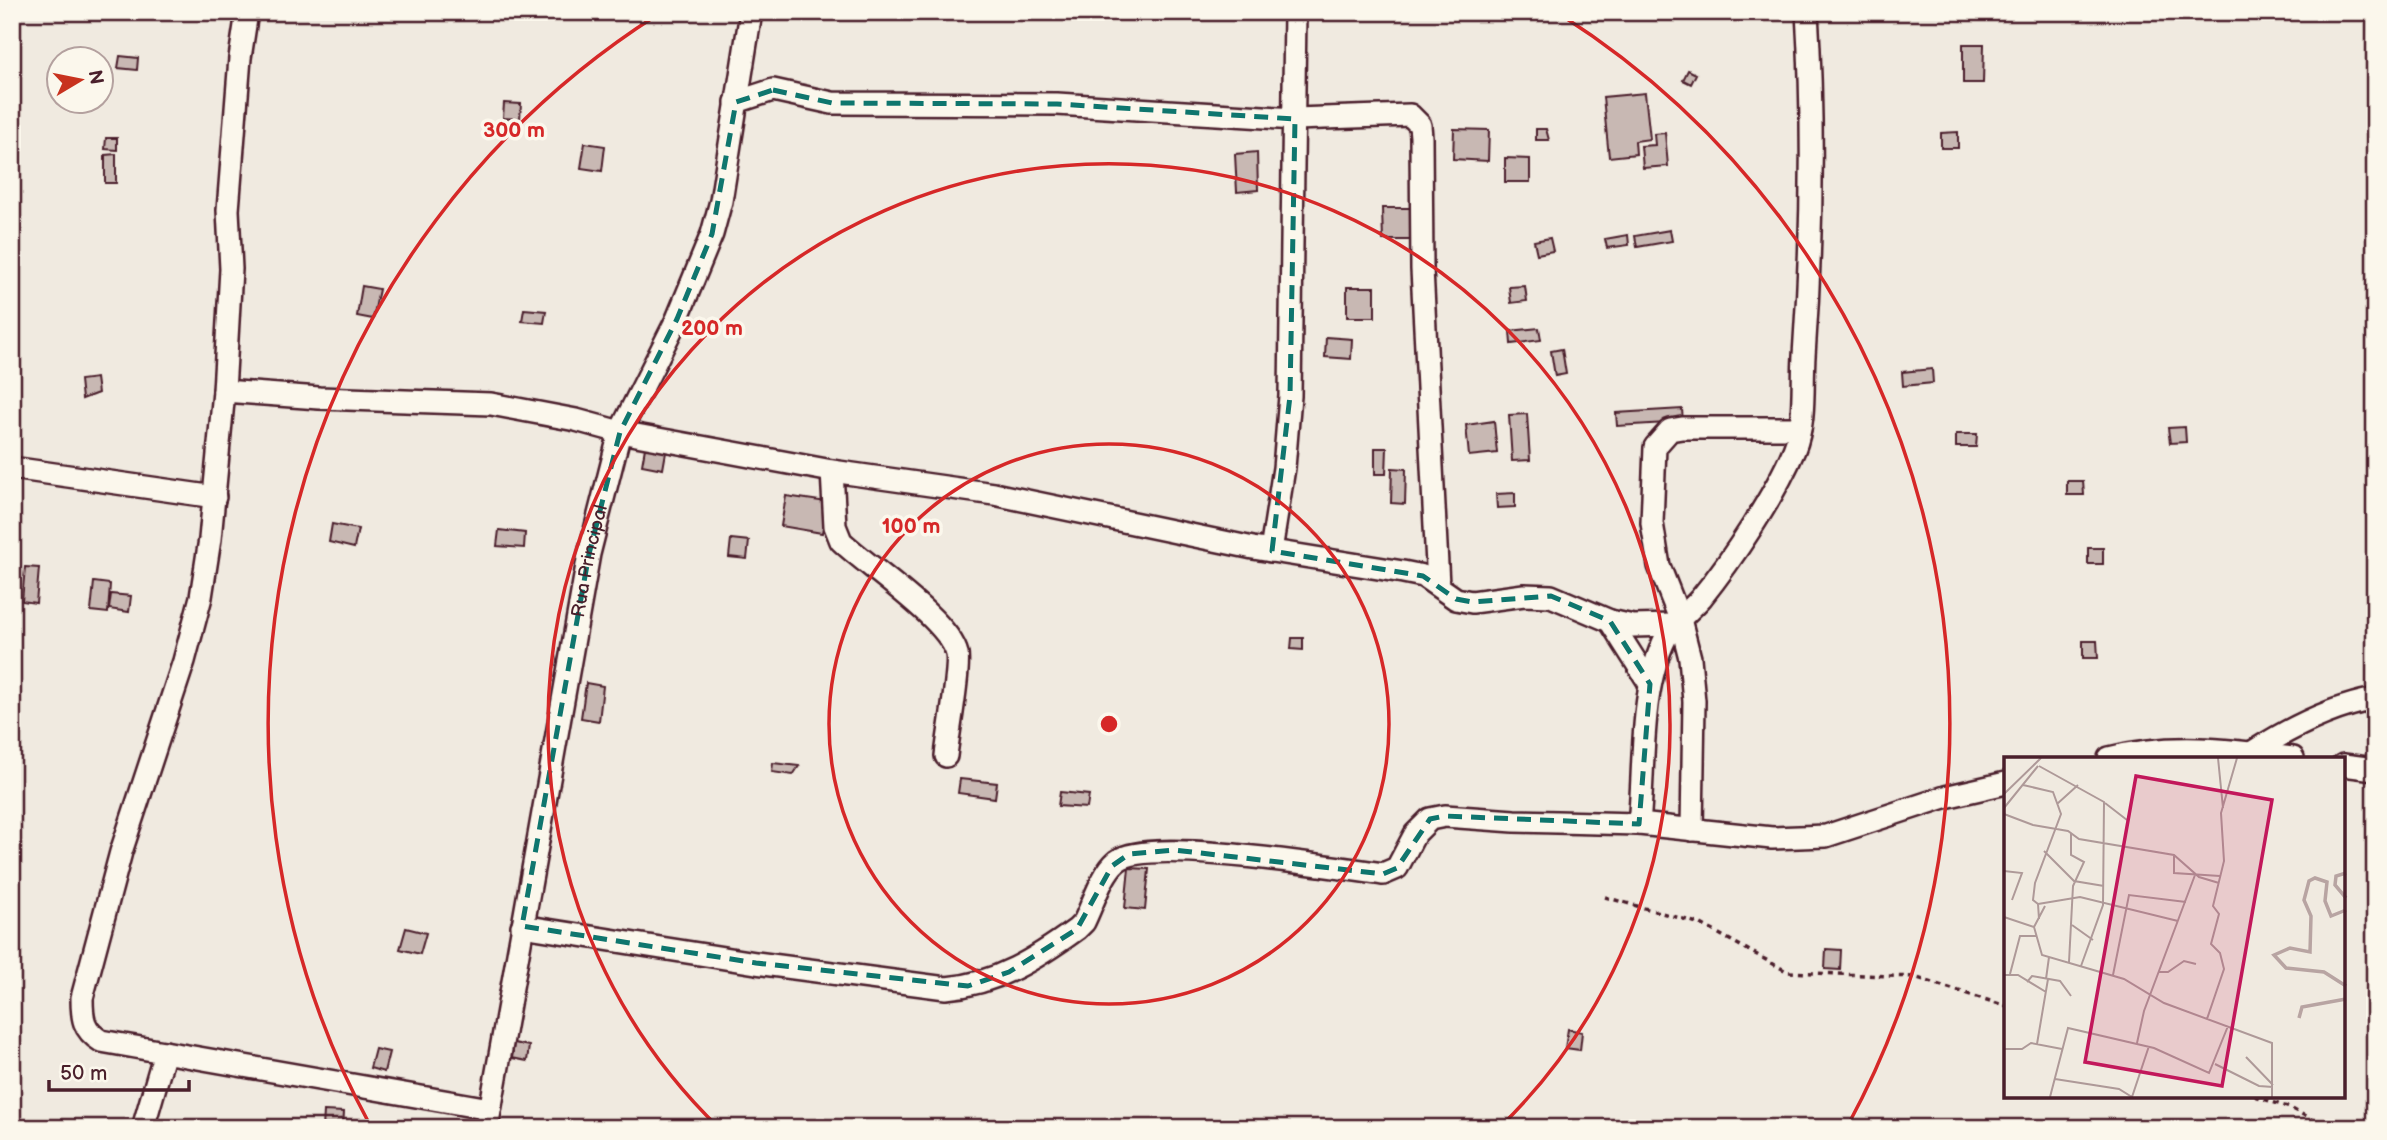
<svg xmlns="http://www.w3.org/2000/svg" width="2387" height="1140" viewBox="0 0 2387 1140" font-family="'Balsamiq Sans',sans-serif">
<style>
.building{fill:#c8b8b3;stroke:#4a1f2b;stroke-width:2}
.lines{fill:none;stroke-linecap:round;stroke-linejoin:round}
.minor-casing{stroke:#4a1f2b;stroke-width:26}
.path{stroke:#4a1f2b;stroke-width:3.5;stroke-dasharray:5 5;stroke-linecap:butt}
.minor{stroke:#fbf7ec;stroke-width:21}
.marked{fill:none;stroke:#0f766e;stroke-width:5;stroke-dasharray:14 9;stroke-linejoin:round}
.ring{fill:none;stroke:#d62828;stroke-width:3.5}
.labels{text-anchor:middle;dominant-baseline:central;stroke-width:7;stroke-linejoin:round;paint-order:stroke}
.street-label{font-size:19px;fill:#4a1f2b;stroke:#fbf7ec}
.inset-river{fill:none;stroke:#b8a4a2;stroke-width:3.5}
.inset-road{fill:none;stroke:#ae9998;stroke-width:2}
.view{fill:#c2185b;fill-opacity:0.15;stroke:#c2185b;stroke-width:3.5}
.inset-edge{fill:none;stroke:#4a1f2b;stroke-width:3.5}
.centre{fill:#d62828;stroke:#fbf7ec;stroke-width:3.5}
.ring-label{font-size:21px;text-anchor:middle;font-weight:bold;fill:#d62828;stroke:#fbf7ec;stroke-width:7;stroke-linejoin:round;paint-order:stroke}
</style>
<rect width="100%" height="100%" fill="#f0eae0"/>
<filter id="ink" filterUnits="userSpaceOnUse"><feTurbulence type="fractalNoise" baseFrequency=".0143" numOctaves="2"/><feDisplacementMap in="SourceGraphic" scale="14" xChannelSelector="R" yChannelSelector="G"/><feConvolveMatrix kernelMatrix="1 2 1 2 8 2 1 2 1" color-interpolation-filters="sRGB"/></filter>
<g filter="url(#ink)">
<path class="building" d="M1499,12H1514L1515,16L1500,19Z
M1963,44H1984L1983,83H1963Z
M120,56L138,58L137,70L118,68Z
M1688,70L1696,74L1691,84L1683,80Z
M1645,93L1650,139L1635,141L1636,154L1609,157L1603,97Z
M504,103L521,104L520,119L503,118Z
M1454,129L1489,130L1488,161L1453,159Z
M1536,129H1546L1549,140H1536Z
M1958,132V148H1941V133Z
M1665,133L1668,166L1643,168L1641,146L1655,145L1654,134Z
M106,138H117V150L105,149Z
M585,143L605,146L602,171L581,168Z
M1257,152L1258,190L1237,192L1235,154Z
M116,154V183H105V155Z
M1505,158L1530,159V182H1505Z
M1382,208H1410V240H1383Z
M1670,230L1672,241L1637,247L1635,236Z
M1628,235L1629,245L1607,248L1605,239Z
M1550,238L1553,251L1537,254L1534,241Z
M362,286L379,289L373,319L357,316Z
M1525,286L1527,301L1511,303L1509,287Z
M1347,287H1375V317H1347Z
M524,309L546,311L544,323L522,321Z
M1539,328L1541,340L1511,344L1510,331Z
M1326,337L1352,339L1351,359L1325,357Z
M1562,349L1566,374L1555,376L1551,351Z
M1932,369L1933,383L1903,386L1902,372Z
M96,378L98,393L82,399L80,380Z
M1682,409L1683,422L1617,426L1616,413Z
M1527,414L1530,460L1512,461L1509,415Z
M1494,421L1497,453L1469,456L1466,425Z
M2185,427L2186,442L2170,443L2168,428Z
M1956,434H1977L1976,447H1956Z
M645,448L666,452L663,469L642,465Z
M1375,448H1387L1386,474H1375Z
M1392,468L1406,469L1405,504L1391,503Z
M2067,481H2083L2084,495H2067Z
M1515,493V507L1497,508L1496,494Z
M786,496L827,502L822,533L781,526Z
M332,524L358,529L354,548L329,542Z
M499,530L525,533L524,548L497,546Z
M731,539L749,541L747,559L729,557Z
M2088,548H2103V564H2088Z
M25,567L39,568L36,603L22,601Z
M94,582L110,584L108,613L91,611Z
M111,594L131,596L129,612L109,609Z
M1292,638H1303V650L1291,649Z
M2083,641H2097L2098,658H2083Z
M586,683L603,686L599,721L581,718Z
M773,763L799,766L793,775L772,772Z
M960,779L997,783L995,798L958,793Z
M1060,792L1089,795L1087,808L1058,806Z
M1129,868L1149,869L1145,910L1125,908Z
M406,928L426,933L420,954L400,949Z
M1826,949L1841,950L1840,970L1825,969Z
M1568,1029L1582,1032L1580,1050L1565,1048Z
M514,1043L529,1046L527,1061L512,1058Z
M375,1049L389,1052L384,1072L370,1068Z
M324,1111L344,1112L343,1128H323Z"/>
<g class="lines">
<g class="minor-casing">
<g id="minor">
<path d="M247,12L240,58L228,210L231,269L224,391L210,539L201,597L184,661L121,852L82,998C82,1018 83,1030 101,1041L490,1109"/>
<path d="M736,102L773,90L832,103L1057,104L1295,119L1410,115L1420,125L1421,137L1422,269L1438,585"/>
<path d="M224,391L319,398L491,404L576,420L620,432L832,471L994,494L1253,548L1403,572L1423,576L1456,599L1472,602L1524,595L1551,596L1610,621L1633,626L1673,625"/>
<path d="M12,468L215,497"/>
<path d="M832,471L835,526L841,541C868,567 949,620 957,654C960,669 948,736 946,756"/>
<path d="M1271,551L1284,468L1290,396L1295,12"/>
<path d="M1610,621L1650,684"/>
<path d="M2251,753C2288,729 2331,707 2375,699"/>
<path d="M2109,758C2172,742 2230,750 2293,758"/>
<path d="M2343,765L2375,769"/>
<path d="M1639,824C1645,766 1639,690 1666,637C1674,621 1689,612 1701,598C1732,560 1775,495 1794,450C1806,421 1802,387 1804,356C1812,242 1814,126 1807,12"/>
<path d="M1692,830L1694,701L1690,658L1680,619L1659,566L1652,523L1655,447L1670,430L1682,428H1800"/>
<path d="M522,926L756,963L946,988C997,984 1037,958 1077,929L1084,922C1093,904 1102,873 1117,861C1147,836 1337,868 1383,874L1397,868L1415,834L1430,819L1445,816L1514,821L1639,824L1772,838L1826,836L1945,797L2006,783"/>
<path d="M143,1128L165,1052"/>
<path id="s1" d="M487,1128L589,554L620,432L677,319L712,234L721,201L751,12"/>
</g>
</g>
<path class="path" d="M1605,897L1701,924L1788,972L1914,977L2006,1006
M2255,1096L2290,1108L2328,1128"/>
<use href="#minor" class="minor"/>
</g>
</g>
<path class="marked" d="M773,90L832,103L1057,104L1295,119L1290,396L1272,551L1423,576L1456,599L1472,602L1551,596L1610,621L1650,684L1639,824L1445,816L1430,819L1397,868L1383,874L1174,850L1129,854L1112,866L1077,929L1009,972L968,986L756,963L522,926L589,554L620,432L677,319L712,234L736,102Z"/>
<g class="ring">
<circle cx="1109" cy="724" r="280"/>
<path d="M719 1128A561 561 0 1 1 1499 1128"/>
<path d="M370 1125A841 841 0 0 1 657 15M1561 15A841 841 0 0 1 1848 1125"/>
</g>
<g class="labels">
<g class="street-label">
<text stroke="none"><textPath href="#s1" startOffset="576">Rua Principal</textPath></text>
</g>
</g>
<g transform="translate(2004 757)">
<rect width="341" height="341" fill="#f0eae0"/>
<path class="inset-river" d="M342,116L332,119L331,128L342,141M342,153L327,159L321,144L323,125L311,121L305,124L300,143L307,159L306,195L286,191L270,198L282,211L320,215L342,229M295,261L298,250L342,242"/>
<path class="inset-road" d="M214,1L219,51M35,9L100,45L99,148L77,209M19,28L49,35L57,57L31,126L29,143L34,147L35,162M0,37L37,1M101,46L123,63M53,47L74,28M0,51L34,9M0,57L29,68L64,74L75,82L170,98L195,120L215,126M40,94L70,124L100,129M170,98V116L216,119M0,114L18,116L8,143M34,147L76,140L174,164M0,160L30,170L38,198L120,222L160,246L268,286V340M68,168L89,183M30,170L41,149M65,205L69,129L80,105L67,98V76M155,215H164L180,204L192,207M6,217L16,179H33M0,218H14L42,235M109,218L125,138L182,145M42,222L45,200M23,225L28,219L56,224L67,239M203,262L220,212L216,196L207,187L215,157L209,149L220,104L217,56L233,1M133,286L140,254L191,118M33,287L44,222M0,292H18L27,286L58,292M242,300L269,328M211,307L255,329L269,330M51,322L115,332L128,340L145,289M46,340L64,271L150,291L205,316L224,269"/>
<path class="view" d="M132,19L268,43L218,329L81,305Z"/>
<rect width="341" height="341" class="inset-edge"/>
</g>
<circle cx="1109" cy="724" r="10" class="centre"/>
<g class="ring-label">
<text x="514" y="137">300 m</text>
<text x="712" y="335">200 m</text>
<text x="911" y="533">100 m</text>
</g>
<rect width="2387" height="1140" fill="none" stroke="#fbf7ec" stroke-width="42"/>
<rect x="21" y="21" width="2345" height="1098" fill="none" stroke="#4a1f2b" stroke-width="2.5" filter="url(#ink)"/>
<g transform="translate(80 80) rotate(80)"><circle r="33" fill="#fbf7ec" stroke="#b4a19f" stroke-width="2"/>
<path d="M0-5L12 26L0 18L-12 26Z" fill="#c8321e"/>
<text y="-10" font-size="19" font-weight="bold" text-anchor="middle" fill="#4a1f2b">N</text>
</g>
<path d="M49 1080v10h140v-10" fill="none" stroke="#4a1f2b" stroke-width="3.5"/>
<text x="60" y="1080" font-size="21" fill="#4a1f2b" stroke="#fbf7ec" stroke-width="5" paint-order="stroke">50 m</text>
</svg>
